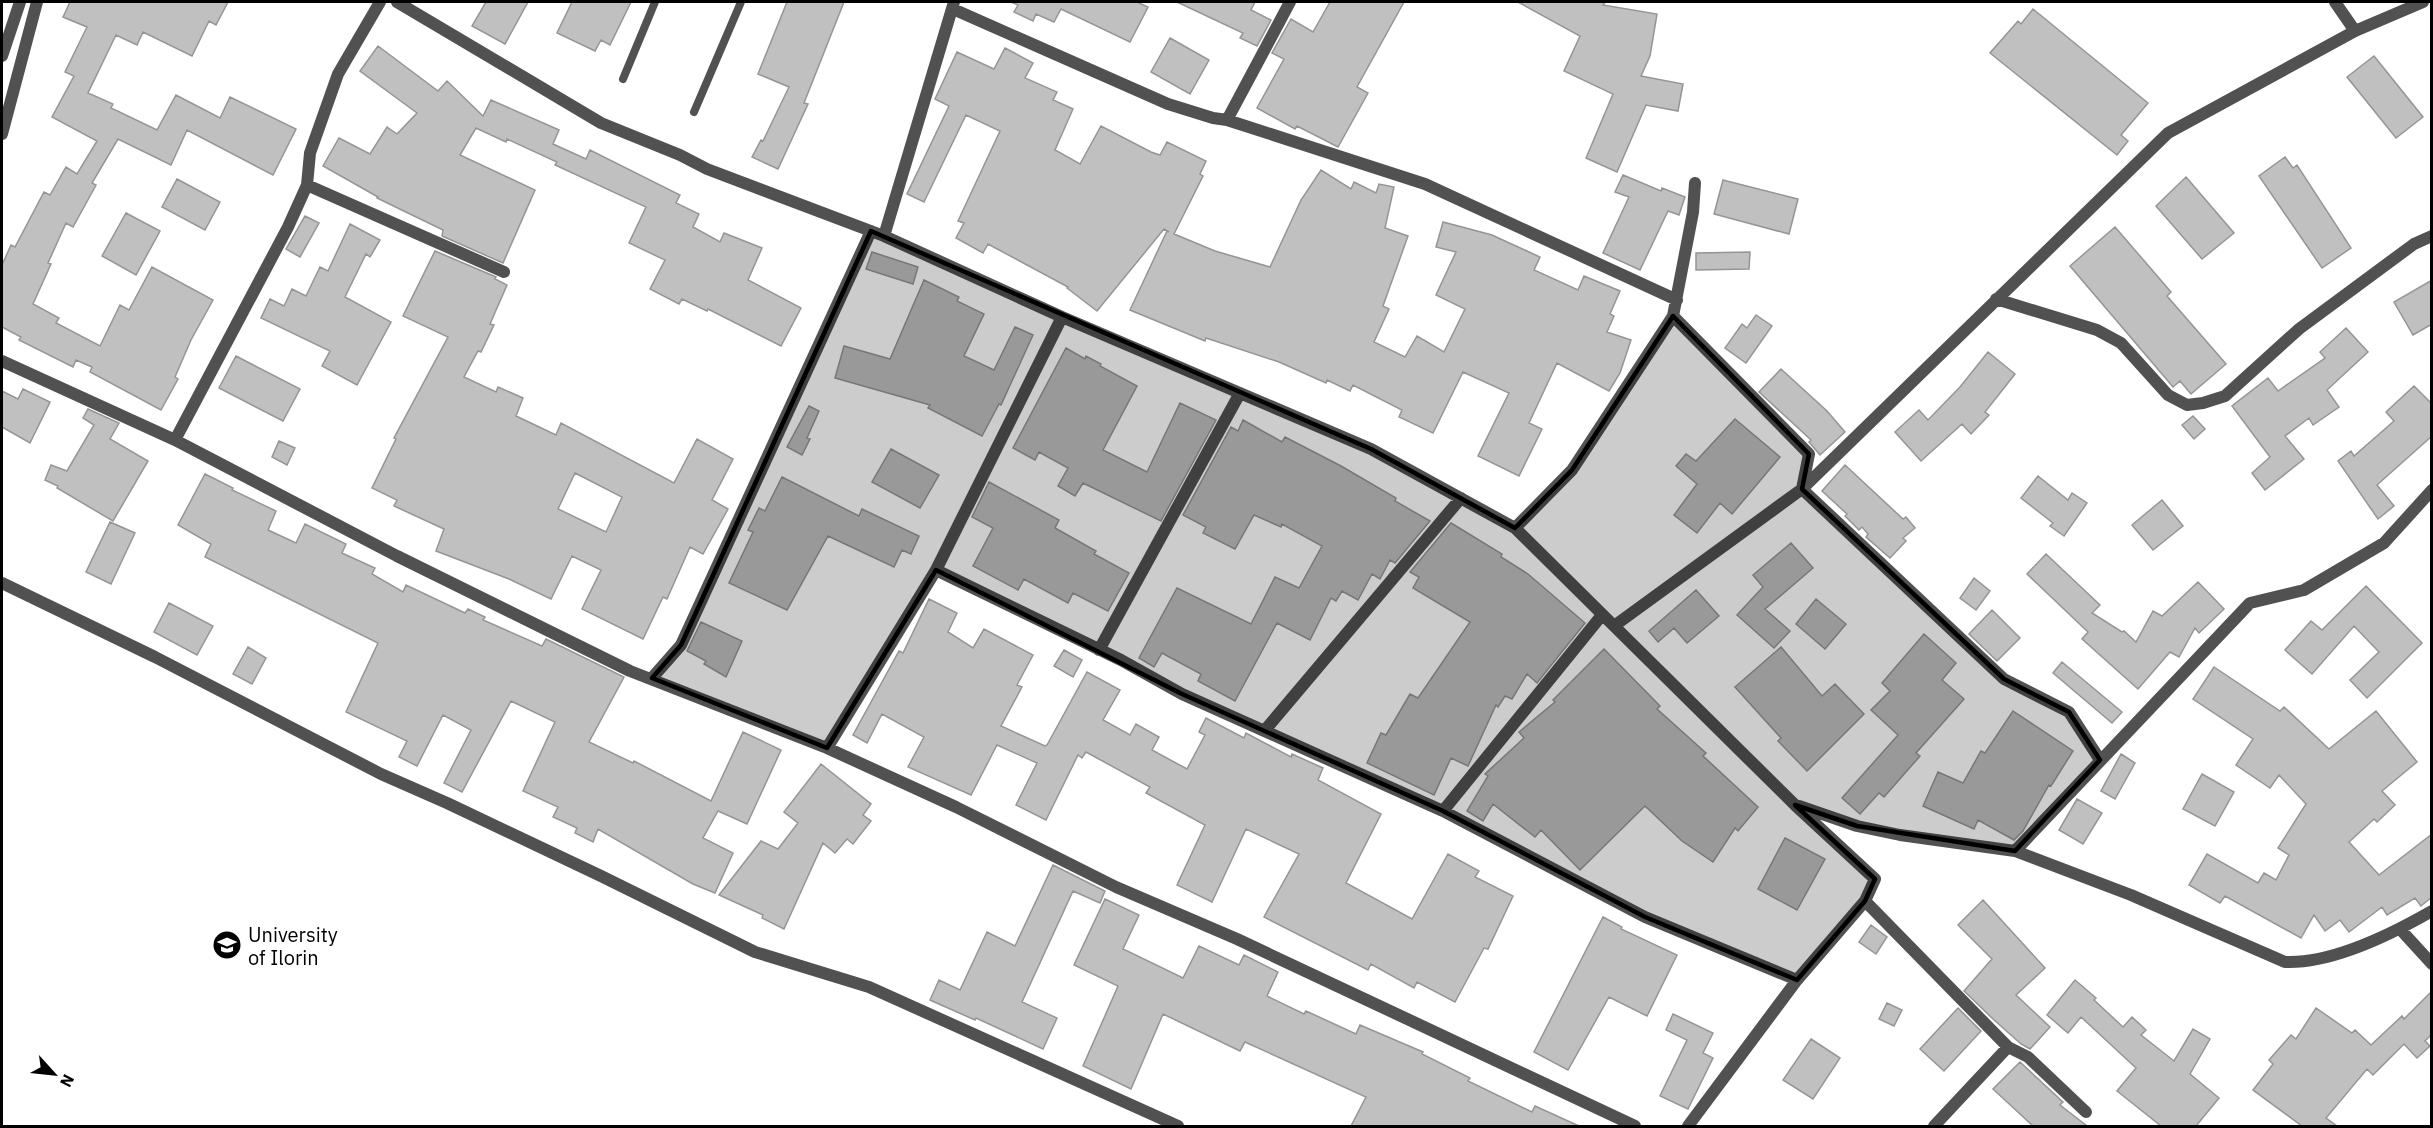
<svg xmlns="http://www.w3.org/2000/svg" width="2433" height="1128" viewBox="0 0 2433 1128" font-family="'IBM Plex Sans',sans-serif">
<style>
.building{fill:#c0c0c0;stroke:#959595;stroke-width:1.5;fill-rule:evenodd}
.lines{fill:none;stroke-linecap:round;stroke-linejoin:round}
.service{stroke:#515151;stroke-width:8}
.minor{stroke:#515151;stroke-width:12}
.tertiary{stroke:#515151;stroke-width:12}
.marked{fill:#000;fill-opacity:0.2;stroke:#000;stroke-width:4.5;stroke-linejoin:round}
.labels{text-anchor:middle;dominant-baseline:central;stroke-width:6;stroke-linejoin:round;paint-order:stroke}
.poi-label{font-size:20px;fill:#000;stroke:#fff;text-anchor:start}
</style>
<rect width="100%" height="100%" fill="#fff"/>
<path class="building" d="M70,2H228L216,25L209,21L192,56L143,32L137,45L116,35L88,93L113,104L111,108L157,130L176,95L220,118L230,97L296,129L273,175L187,130L171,165L118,139L92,183L96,185L73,227L66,223L48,263L51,264L33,304L59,318L56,323L100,346L120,305L129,310L152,267L213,300L191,340L175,377L178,379L161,410L90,372L92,367L76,360L73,367L19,340L21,337L2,327V265L11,245L15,247L44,192L50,195L66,167L77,174L97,141L52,117L74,76L65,72L87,27L63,17Z
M486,2H528L505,44L472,26Z
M572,2H631L610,45L601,40L595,51L557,33Z
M787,2H844L804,103L808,104L778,169L752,157L761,140L763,141L789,87L758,74Z
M1011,2H1137L1148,7L1130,42L1061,9L1054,22L1036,14L1033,21L1014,12L1018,5Z
M1177,2H1255L1251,10L1271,20L1257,46L1240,38L1243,33Z
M1330,2H1404L1357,87L1368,93L1338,147L1297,126L1295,129L1257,108L1284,59L1272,53L1291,19L1313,32Z
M1518,2H1605L1603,5L1657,14L1650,56L1641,76L1683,84L1678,111L1646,105L1617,172L1586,158L1613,94L1564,71L1580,36Z
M2033,9L2148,103L2121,135L2128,141L2117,155L1990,53L2018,21L2021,24Z
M1170,38L1209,60L1190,94L1151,72Z
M378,46L438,91L447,81L483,116L491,100L559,130L553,144L586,159L590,150L680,195L676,203L699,214L693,227L720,242L724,233L762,248L748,280L801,308L781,346L708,309L707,311L682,299L679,304L650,289L665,260L629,243L646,207L555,165L557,162L507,139L506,142L476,128L460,155L535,190L503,263L442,236L443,230L377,198L378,197L323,166L339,138L370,154L387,127L397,134L417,113L360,71Z
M1005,48L1033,63L1025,78L1057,92L1053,100L1073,109L1055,150L1080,164L1101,126L1151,152L1160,155L1167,142L1206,161L1200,174L1203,176L1174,234L1215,251L1270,267L1301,200L1321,170L1351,189L1354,182L1376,193L1379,184L1394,187L1385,228L1408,236L1383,306L1389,309L1374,342L1405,357L1417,336L1444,352L1465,309L1436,295L1456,252L1436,247L1443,222L1492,235L1540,257L1534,270L1578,290L1584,276L1620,291L1610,314L1614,316L1607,332L1631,340L1620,373L1609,391L1557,363L1529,423L1542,429L1519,476L1478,456L1509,393L1463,372L1433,433L1399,417L1402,410L1353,385L1350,391L1327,380L1326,383L1279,362L1206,338L1205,341L1130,310L1167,231L1169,232L1164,229L1097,311L1067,288L1068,287L988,244L983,253L956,238L964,223L958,221L1000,131L966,115L924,202L907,194L949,106L935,99L957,52L994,69Z
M2374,56L2423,117L2396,138L2347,77Z
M2285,157L2293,168L2297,165L2351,248L2322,268L2259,176Z
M1623,175L1661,191L1662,188L1685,197L1679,215L1668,211L1640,270L1603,253L1629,197L1615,192Z
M2186,177L2234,233L2202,259L2156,206Z
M177,179L220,202L205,230L162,207Z
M1723,180L1798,199L1789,234L1714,214Z
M126,213L160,231L136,275L102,256Z
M305,216L319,223L300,257L286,249Z
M350,224L380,240L370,257L366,254L345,297L391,322L357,385L322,366L330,351L261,318L270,299L284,306L292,289L306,296L320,267L328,271Z
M2115,227L2171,292L2167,296L2226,364L2191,394L2180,381L2173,387L2070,266Z
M435,251L496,277L495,279L507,285L490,324L494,325L481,352L478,351L464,377L496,392L498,387L523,398L516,416L556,435L561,423L674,483L697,439L733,459L712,500L728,509L703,554L690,547L667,599L663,597L643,639L582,609L601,570L572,556L551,599L509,579L436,551L444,529L394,506L397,500L372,488L396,439L394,438L448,337L403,316ZM575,473L622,497L606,532L558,509Z
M872,252L918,267L913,284L866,269Z
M1750,252L1749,269L1696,270V253Z
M924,280L959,297L957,301L984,314L964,356L994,370L1015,327L1033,335L1001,405L999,404L982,436L928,408L930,405L835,378L844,346L890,359Z
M2432,280V324L2413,335L2394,302Z
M1756,315L1772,326L1746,363L1725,348L1742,324L1747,328Z
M2346,328L2368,352L2327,390L2339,407L2313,425L2309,418L2285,436L2304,459L2265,490L2252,473L2270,457L2232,406L2268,378L2278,391L2325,358L2320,352Z
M1066,348L1085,359L1086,356L1101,364L1100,366L1137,386L1103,450L1147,472L1180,403L1216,420L1161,521L1083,483L1075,496L1058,486L1068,468L1039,452L1035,460L1013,448Z
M1988,352L2015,374L1985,412L1989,415L1971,434L1962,424L1921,461L1895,432L1919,410L1928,420L1960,387Z
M236,356L300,389L283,421L219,388Z
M1781,369L1827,411L1845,432L1820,455L1809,442L1811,440L1759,392Z
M2414,386L2432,404V436L2377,485L2394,506L2378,519L2338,461L2351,451L2354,456L2394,421L2386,412Z
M23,389L50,402L30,443L2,427V391L18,399Z
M809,406L819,411L807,438L810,439L802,455L787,447Z
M88,409L119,423L110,439L148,461L113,521L57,488L58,486L45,480L51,465L67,471L94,425L83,418Z
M2193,416L2205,429L2194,439L2182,425Z
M1735,419L1780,457L1732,514L1720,503L1697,533L1674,515L1697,484L1676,466L1686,454L1696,461Z
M1243,420L1282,442L1285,437L1341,466L1396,498L1395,501L1430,521L1395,563L1390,560L1380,579L1372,574L1358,600L1342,591L1336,601L1331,598L1310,640L1277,623L1235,701L1198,681L1201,674L1162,653L1154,667L1139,658L1177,588L1251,624L1275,577L1299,588L1322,546L1282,524L1281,527L1254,515L1235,549L1203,533L1206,527L1183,515L1231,427L1238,431Z
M279,441L295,448L287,465L272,457Z
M891,449L939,475L920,508L872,482Z
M1845,465L1903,519L1906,517L1915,528L1903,538L1906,541L1890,558L1866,537L1868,534L1862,527L1859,530L1845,516L1847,514L1822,491Z
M205,474L233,488L232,490L276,511L268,530L296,543L305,524L346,544L342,553L375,568L372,574L403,592L406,585L465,613L468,609L485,617L483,620L542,646L546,639L624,677L589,742L633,763L634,761L711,801L743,732L781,750L747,824L718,811L703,838L733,853L715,893L693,884L598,829L593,842L575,833L577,828L553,817L558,807L523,791L555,722L511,701L462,792L444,783L471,730L443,715L417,766L399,757L407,741L346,712L378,643L205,557L211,544L178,525Z
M2038,476L2068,500L2072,493L2087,503L2064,536L2050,526L2053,523L2021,498Z
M782,477L859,516L862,509L919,536L911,554L902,550L894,567L828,536L787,610L729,583L753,532L748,530L759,508L765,511Z
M989,482L1059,520L1055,528L1096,551L1094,554L1129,573L1108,611L1073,593L1068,603L1024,579L1018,590L973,566L993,528L972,517Z
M2162,500L2183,526L2153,550L2132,525Z
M110,522L135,533L111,584L86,572Z
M1451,523L1502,554L1501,557L1528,574L1585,623L1537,683L1527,674L1512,699L1505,696L1498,707L1496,705L1468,766L1451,758L1434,795L1367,763L1381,733L1386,735L1410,694L1418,698L1470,622L1413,588L1419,577L1410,572Z
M1791,543L1813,568L1765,609L1790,631L1774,648L1737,615L1763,587L1753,575Z
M2046,554L2100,605L2092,613L2122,632L2124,631L2136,642L2153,611L2162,616L2198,582L2224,609L2199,633L2195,628L2179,657L2170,652L2138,689L2082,639L2088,632L2027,574Z
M1974,578L1990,591L1976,610L1960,598Z
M2366,586L2422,643L2367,698L2350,680L2379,652L2354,626L2312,674L2285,650L2311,621L2322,630Z
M1696,590L1719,616L1687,643L1674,628L1658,642L1649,631Z
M929,599L957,613L948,632L973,648L984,629L1033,655L1017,685L1022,687L1001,726L1045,746L1047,745L1087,672L1120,690L1103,720L1130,735L1136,724L1159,737L1152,750L1187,769L1205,735L1199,732L1206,718L1244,738L1246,733L1291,757L1292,754L1323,768L1318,780L1381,814L1346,883L1412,919L1448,854L1479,871L1475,877L1513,896L1488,949L1484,948L1455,1002L1417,982L1414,988L1371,964L1368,970L1264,917L1299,854L1246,829L1212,902L1177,885L1205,825L1146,793L1150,787L1086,752L1082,758L1078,755L1046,820L1016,805L1037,763L997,745L971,795L908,767L924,737L882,714L867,743L853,735L899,651L903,653Z
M1816,599L1846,624L1825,649L1796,624Z
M169,603L213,626L197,655L154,632Z
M1992,610L2020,638L1997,661L1969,634Z
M701,622L742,641L726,677L704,664L706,661L687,651Z
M1924,634L1956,663L1942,680L1964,699L1916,753L1920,756L1884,797L1879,793L1860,814L1842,798L1898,735L1871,710L1890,691L1882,683Z
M248,647L266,658L252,684L233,674Z
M1781,647L1822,696L1835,684L1864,714L1807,771L1778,741L1781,738L1735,687Z
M1604,649L1660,706L1657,709L1706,753L1703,756L1758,807L1738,831L1735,828L1713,862L1682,841L1645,806L1580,870L1541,830L1535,837L1493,804L1483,821L1467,811L1488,776L1485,774L1524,738L1519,732L1555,702L1553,700Z
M1064,650L1082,660L1073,677L1054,666Z
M2062,662L2122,712L2112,723L2053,673Z
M2214,667L2280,711L2284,707L2329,749L2376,711L2417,762L2382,791L2395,805L2377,822L2374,819L2349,842L2379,875L2432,834V897L2421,906L2415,898L2387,915L2382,907L2349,932L2340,920L2325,931L2314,915L2301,938L2225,896L2220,903L2189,885L2207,854L2258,883L2264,873L2276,880L2289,855L2278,848L2306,804L2279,775L2270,788L2236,765L2253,739L2193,699Z
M2013,711L2073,751L2051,786L2049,785L2023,831L2014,840L1978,820L1974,829L1923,806L1938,772L1963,783L1981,751L1985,753Z
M2121,754L2135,763L2115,799L2101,791Z
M821,764L871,804L863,815L871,821L853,844L847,839L835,853L823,843L784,929L762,918L763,915L719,895L761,841L778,849L798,823L784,812Z
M2202,774L2234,792L2215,826L2183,809Z
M2077,799L2102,813L2083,844L2059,830Z
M1785,838L1825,859L1797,910L1758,889Z
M1053,865L1105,891L1100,903L1073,891L1022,1002L1057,1018L1043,1049L976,1018L975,1020L930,1000L939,980L960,990L987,932L1015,946Z
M1105,899L1139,915L1123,949L1183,978L1199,946L1239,965L1244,955L1278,972L1267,996L1304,1014L1306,1011L1356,1034L1360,1025L1423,1052L1422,1054L1470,1078L1468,1081L1532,1112L1535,1106L1579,1126H1351L1366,1097L1245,1042L1240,1051L1163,1014L1131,1089L1083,1066L1118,986L1074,965Z
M1983,900L2045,968L2016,995L2050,1027L2030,1049L2021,1044L1993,1019L1964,991L1992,959L1958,925Z
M1603,917L1622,927L1621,929L1677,955L1647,1016L1609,997L1568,1070L1534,1052Z
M1871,925L1887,937L1876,954L1859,942Z
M2075,980L2096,998L2094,1000L2123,1027L2132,1017L2146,1030L2141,1035L2174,1061L2193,1029L2210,1039L2190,1074L2219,1098L2196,1126H2161L2117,1091L2136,1068L2081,1017L2068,1033L2047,1015Z
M2432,991V1034L2425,1041L2430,1046L2417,1058L2404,1044L2373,1075L2367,1069L2326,1118L2337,1126H2302L2253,1090L2273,1064L2269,1060L2291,1035L2296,1039L2316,1008L2352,1033L2355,1030L2371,1045L2402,1016L2404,1019Z
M1887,1003L1902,1010L1894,1026L1879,1019Z
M1958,1008L1981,1031L1944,1071L1920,1049Z
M1673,1014L1713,1033L1703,1053L1713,1058L1688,1109L1660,1096L1687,1040L1666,1030Z
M1811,1039L1840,1058L1813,1099L1783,1080Z
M2020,1062L2063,1102L2060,1105L2087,1126H2033L1993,1089Z"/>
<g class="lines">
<path class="service" d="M623,79L655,2
M694,112L741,2"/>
<path class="minor" d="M397,2L601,123L680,155L707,169L884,236L1062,317L1371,449L1515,528L1795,805L1875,879L1865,901L1797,980L1688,1126
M2335,2L2355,31
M953,9L1168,104L1213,118L1227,120L1425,184L1677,300
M1227,120L1290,2
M307,185L504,272
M884,236L954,2
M1996,299L2097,330L2121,343L2168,395L2187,405L2203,403L2225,396L2299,329L2414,244L2432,236
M1673,316L1809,454L1802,489L2004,679L2069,712L2100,760
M2,361L175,440L397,556L630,671L827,748L956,807L1116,887L1237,939L1635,1126
M175,440L288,227L307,185L310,153L338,74L380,2
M1515,528L1572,470L1673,316L1693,212L1695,183
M936,570L1121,660L1182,694L1443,811L1645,917L1797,980
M2,583L155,657L381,774L447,803L601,876L755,952L869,987L1178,1126
M1614,626L1802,489L2168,133L2355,31L2423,2
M1099,650L1240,393
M652,678L681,645L871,231
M1265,730L1461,498
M827,748L936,570L1062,317
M1799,806L1857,826L1900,835L2015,851L2131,895L2285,962C2331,964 2392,934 2432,911
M1443,811L1602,615
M2015,851L2250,603L2304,590L2384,543L2432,490
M1865,901L2008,1047L2028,1057L2086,1112
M2400,929L2432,964
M1934,1126L2008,1047"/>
<path class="tertiary" d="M2,56L20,2
M2,134L37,2"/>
</g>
<path class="marked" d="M871,231L1371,449L1515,528L1572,470L1673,316L1809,454L1802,489L2004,679L2069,712L2100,760L2015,851L1857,826L1795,805L1875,879L1865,901L1797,980L1645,917L1443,811L1182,694L936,570L827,748L652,678L681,645Z"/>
<defs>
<g id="university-disc" transform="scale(1.5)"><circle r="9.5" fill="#000" stroke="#fff"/><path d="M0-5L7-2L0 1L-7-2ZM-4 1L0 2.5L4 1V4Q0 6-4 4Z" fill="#fff"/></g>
</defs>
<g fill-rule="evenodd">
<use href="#university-disc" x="227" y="945"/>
</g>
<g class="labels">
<g class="poi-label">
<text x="248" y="934">University<tspan x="248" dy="23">of Ilorin</tspan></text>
</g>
</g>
<rect width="2433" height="1128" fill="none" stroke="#000000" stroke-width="6"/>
<g transform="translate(54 1074) rotate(117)" stroke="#ffffff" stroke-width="4.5" paint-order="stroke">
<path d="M0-4.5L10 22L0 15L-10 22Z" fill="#000000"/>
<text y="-9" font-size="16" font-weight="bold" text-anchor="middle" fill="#000000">N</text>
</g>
</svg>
